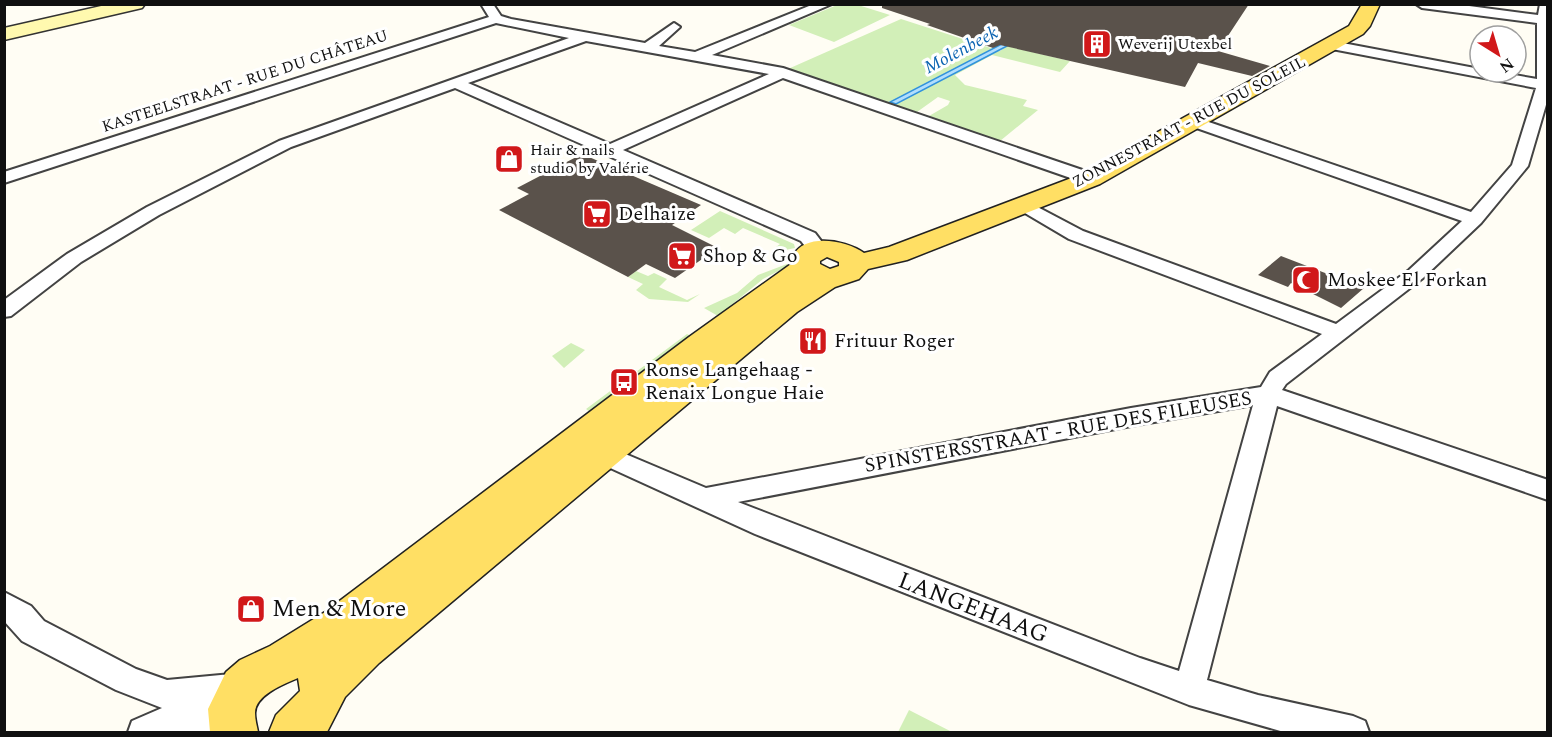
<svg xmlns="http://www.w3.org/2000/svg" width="1552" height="737" viewBox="0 0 1552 737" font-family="Spectral,serif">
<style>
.green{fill:#d2efb8}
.water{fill:#b2defd;stroke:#3192dc;stroke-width:1.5}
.building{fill:#5a524b}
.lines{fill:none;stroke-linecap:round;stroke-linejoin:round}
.street-casing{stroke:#434343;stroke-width:4}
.secondary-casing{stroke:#323232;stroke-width:3}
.primary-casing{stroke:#212121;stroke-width:3}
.street{fill:#fff;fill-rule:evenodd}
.secondary{fill:#fff9af;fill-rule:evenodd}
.primary{fill:#ffdf64;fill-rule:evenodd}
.labels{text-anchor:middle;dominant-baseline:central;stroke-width:6;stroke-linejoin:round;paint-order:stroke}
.far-poi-label{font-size:16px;fill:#101010;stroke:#fff;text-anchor:start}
.far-street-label{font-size:16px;fill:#101010;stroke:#fff}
.far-water-label{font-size:18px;font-style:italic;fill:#0a63b2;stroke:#fff}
.poi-label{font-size:20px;fill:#101010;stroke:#fff;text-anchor:start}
.street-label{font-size:20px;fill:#101010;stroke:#fff}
.near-street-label{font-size:24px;fill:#101010;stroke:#fff}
.near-poi-label{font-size:24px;fill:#101010;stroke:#fff;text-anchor:start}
</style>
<rect width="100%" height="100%" fill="#fffdf4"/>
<path class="green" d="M837,5H858L890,15L834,42L789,25Z
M901,19L1000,51L1007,46L1070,61L1060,72L992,55L955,75L965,85L1027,100L1023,106L1038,110L1000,141L929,116L948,105L950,101L938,97L917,112L788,69Z
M720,211L794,244L795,248L775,252L772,250L780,244L743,228L735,234L724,228L709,238L691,230Z
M787,264L788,266L763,279L718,316L704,308L737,293L758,275Z
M636,271L648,276L654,273L667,279L659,287L687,300L700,294L688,302L649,299L636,290L643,284L628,277Z
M687,334L691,336L590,412L586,409Z
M571,343L585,350L564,368L552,356Z
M909,710L952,732H898Z"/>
<path class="water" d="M1073,7L1007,46L896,104L890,102Z"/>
<path class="building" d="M882,4H1249L1218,51L1270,66L1252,76L1198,63L1185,87L1000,45L993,48L927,25L930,24L882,8Z
M582,154L701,205L672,225L718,248L675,278L646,264L628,277L499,210L529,194L517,188Z
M1281,256L1364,288L1341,308L1291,283L1288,287L1258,275Z"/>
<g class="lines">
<g class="street-casing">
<path id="street" d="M481,4H493L501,16L511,19L645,43L674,23L680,27L659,46L695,52L814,4H832L712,55L783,68L1097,175L1100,179L1091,184L1085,183L783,78L623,150L815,233L828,250L818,256L811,254L801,241L455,88L291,147L159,215L81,262L11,316L4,317V300L67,254L147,207L279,141L569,38L496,23L4,183V172L489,17ZM586,41L769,74L610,144L468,83Z
M1416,4H1454L1538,15L1540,4H1548V98L1528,166L1481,223L1423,278L1286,384L1282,390L1548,480V500L1277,406L1207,680L1258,695L1353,716L1365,721L1369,732H1284L1189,705L755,534L595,461L592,454L595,447L604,445L706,488L1131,408L1261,387L1270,372L1322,334L1069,239L1013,206L1016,202H1028L1083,231L1336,324L1409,270L1462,221L1188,125L1186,122L1188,119H1200L1471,212L1512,165L1536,88L1332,49L1325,45L1332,41L1480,69V72H1498L1537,79V23L1422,8ZM1253,405L1179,671L1140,658L738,502L1131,426Z
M4,592L31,606L44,621L136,669L167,680L242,673L253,677L258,688L253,699L230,704L241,709L246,720L241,731L128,732L132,721L162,708L116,690L22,641L4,621Z"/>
</g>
<g class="secondary-casing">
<path id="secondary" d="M110,4H145L142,8L4,40V28Z"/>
</g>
<g class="primary-casing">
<path id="primary" d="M1362,4H1380L1370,26L1363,34L1100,184L907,260L868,269L859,279L835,287L797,312L379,663L345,697L327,732H269L276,715L300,691L298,678C284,684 255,695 255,713C255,720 257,726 258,732H210L208,709L226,672L240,660L270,646L325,612L689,337L791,264C795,231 845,239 864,253L889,247L1082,174L1349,26ZM827,257L839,262V266L830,269L820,264V261Z"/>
</g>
<use href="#street" class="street"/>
<use href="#secondary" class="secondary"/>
<use href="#primary" class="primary"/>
</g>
<defs>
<g id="building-square" transform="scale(1.5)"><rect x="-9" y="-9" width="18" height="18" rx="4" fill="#d1181a" stroke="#fff"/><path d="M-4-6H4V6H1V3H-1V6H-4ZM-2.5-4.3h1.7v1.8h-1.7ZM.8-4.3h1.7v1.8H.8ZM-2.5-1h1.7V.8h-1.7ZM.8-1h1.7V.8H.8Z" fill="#fff"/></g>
<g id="shop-square" transform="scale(1.5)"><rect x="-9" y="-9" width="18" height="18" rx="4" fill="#d1181a" stroke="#fff"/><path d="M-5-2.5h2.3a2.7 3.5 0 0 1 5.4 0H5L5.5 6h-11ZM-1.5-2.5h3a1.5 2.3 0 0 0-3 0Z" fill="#fff"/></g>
<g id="supermarket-square" transform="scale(1.5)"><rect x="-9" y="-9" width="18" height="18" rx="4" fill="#d1181a" stroke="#fff"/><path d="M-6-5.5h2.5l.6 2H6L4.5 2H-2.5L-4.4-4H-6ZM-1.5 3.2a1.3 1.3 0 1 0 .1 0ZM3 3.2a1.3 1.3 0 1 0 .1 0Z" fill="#fff"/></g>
<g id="mosque-square" transform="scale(1.5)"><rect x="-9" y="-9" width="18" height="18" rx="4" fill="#d1181a" stroke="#fff"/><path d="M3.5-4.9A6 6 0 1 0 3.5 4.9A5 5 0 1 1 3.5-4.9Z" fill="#fff"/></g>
<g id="restaurant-square" transform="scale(1.5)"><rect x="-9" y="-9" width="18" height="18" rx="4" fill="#d1181a" stroke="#fff"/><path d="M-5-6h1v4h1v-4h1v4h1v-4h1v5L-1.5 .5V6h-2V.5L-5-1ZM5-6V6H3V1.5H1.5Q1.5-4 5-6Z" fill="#fff"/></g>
<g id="bus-square" transform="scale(1.5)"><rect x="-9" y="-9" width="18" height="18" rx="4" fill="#d1181a" stroke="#fff"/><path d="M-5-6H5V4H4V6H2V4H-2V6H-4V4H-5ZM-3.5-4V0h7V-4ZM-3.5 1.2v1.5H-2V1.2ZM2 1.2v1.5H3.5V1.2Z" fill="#fff"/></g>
</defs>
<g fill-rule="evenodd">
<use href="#building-square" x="1097" y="44"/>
<use href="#shop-square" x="509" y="159"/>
<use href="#supermarket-square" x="597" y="214"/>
<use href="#supermarket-square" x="682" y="256"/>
<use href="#mosque-square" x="1306" y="280"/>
<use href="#restaurant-square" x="813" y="341"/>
<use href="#bus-square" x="624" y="382"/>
<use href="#shop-square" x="251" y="609"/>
</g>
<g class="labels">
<g class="far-poi-label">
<text x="1118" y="44">Weverij Utexbel</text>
<text x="530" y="150">Hair &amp; nails<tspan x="530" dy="18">studio by Valérie</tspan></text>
</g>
<g class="far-street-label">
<text transform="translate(245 81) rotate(-18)">KASTEELSTRAAT - RUE DU CHÂTEAU</text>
<text transform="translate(1189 122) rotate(-28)">ZONNESTRAAT - RUE DU SOLEIL</text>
</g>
<g class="far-water-label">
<text transform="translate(961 50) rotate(-28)">Molenbeek</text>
</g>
<g class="poi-label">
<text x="618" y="214">Delhaize</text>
<text x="703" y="256">Shop &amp; Go</text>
<text x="1327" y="280">Moskee El Forkan</text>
<text x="834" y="341">Frituur Roger</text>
<text x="645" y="370">Ronse Langehaag -<tspan x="645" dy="23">Renaix Longue Haie</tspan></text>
</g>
<g class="street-label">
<text transform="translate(1058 432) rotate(-10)">SPINSTERSSTRAAT - RUE DES FILEUSES</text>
</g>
<g class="near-street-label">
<text transform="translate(973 608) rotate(21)">LANGEHAAG</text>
</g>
<g class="near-poi-label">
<text x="272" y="609">Men &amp; More</text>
</g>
</g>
<rect width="1552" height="737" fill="none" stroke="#101010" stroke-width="12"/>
<g transform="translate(1498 54) rotate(143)"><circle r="28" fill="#ffffff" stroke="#9f9f9f" stroke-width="1.5"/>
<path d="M0-4.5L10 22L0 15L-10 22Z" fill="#d1181a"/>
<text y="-9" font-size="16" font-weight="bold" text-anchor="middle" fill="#101010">N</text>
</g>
</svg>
